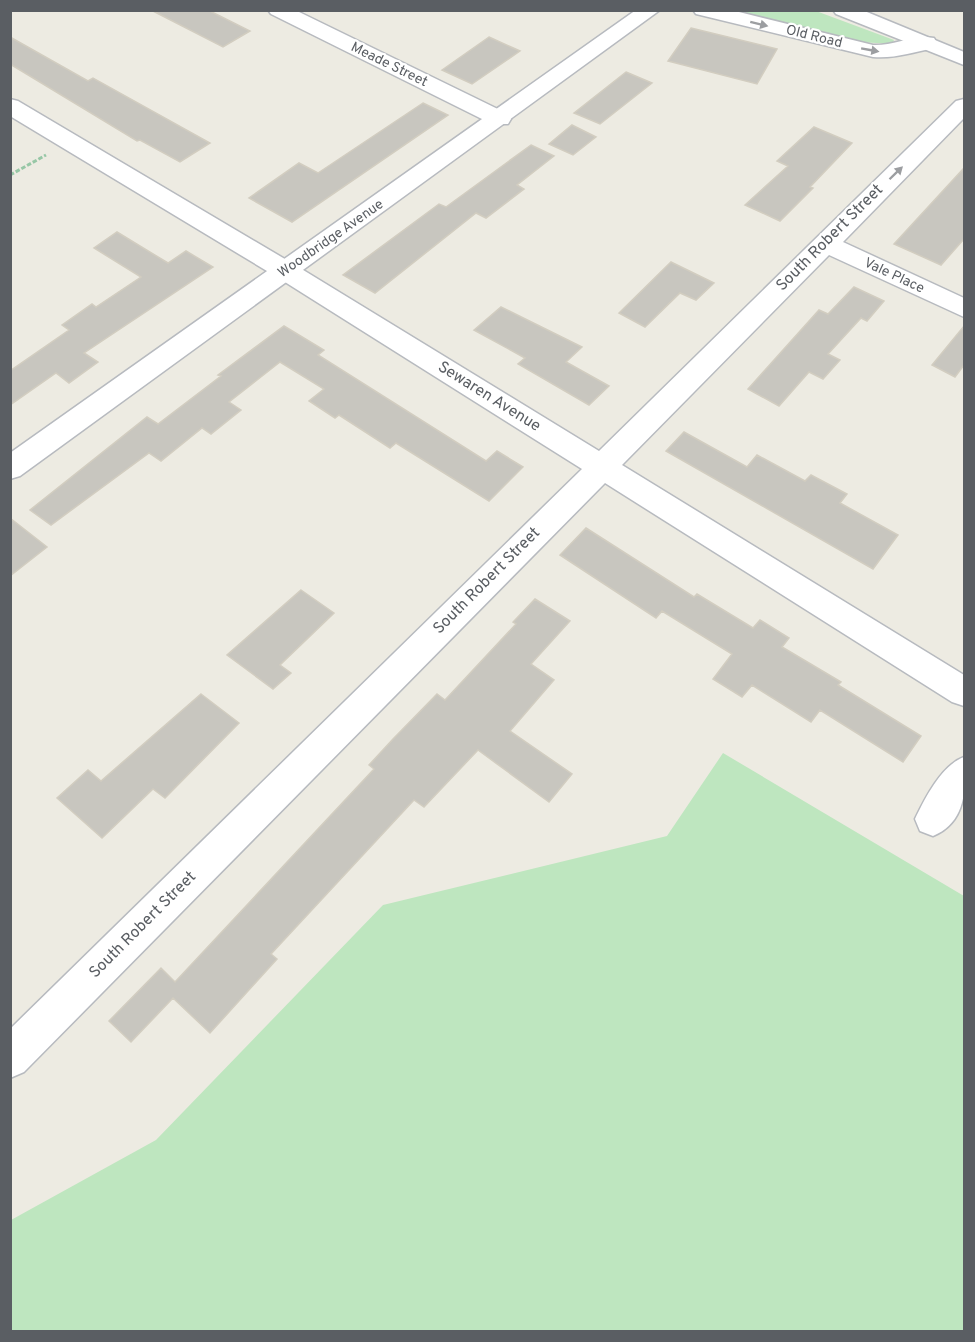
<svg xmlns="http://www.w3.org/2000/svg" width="975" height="1342" viewBox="0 0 975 1342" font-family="Overpass,sans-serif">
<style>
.green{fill:#bee6bf}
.building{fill:#c8c6bf;stroke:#d2cdc0;stroke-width:1.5}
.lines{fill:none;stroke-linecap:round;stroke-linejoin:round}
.minor-casing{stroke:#b7babf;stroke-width:3}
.tertiary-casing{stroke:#b7babf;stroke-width:3}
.path{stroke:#97c7a6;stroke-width:3;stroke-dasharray:4.5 2;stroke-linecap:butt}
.minor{fill:#fff;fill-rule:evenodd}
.tertiary{fill:#fff;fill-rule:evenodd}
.oneway{fill:#9c9ea1}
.labels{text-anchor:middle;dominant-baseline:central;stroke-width:4.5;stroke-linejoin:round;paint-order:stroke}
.far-street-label{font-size:14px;fill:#5a5e63;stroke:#fff}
.street-label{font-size:16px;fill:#5a5e63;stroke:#fff}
</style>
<rect width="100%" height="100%" fill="#edebe2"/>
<path class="green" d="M733,11H816L894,40L892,44L860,42Z
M723,753L964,896V1331H11V1220L156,1140L383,905L667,836Z"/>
<path class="building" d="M151,10H208L250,31L223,47Z
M691,28L777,49L757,84L668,61Z
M10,37L88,81L93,78L210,143L180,162L140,140L137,141L10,64Z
M489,37L520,51L472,84L442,70Z
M626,72L652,83L600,124L574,113Z
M423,103L448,115L292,222L249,198L299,163L318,173Z
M572,125L596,137L573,155L549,144Z
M814,127L852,143L810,187L813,188L780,221L745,205L788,166L777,161Z
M531,145L554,156L517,185L524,189L486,218L476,213L375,293L343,275L439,204L446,207Z
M964,168V239L941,265L894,244Z
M117,232L168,263L186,251L213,267L84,353L98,362L69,383L56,373L10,405V371L69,330L62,325L92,304L96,307L141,277L94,248Z
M671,262L714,283L696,300L680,293L645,327L619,313Z
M854,287L884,301L867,321L861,318L828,354L840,360L823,379L809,372L779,406L748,389L819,310L828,314Z
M501,307L582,347L566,362L609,386L589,405L518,364L525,358L474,330Z
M284,326L324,350L318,355L486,461L497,451L523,467L489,501L396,443L390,448L339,415L335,418L309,401L324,389L280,362L229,402L241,410L211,434L202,428L161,461L149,453L51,525L30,510L147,417L158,424L221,376L218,375Z
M964,326V365L955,377L932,365Z
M684,432L747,467L757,455L805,481L811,475L847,494L840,503L898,535L873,569L666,451Z
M10,518L47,547L10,576Z
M586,528L694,597L697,594L753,628L760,620L789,638L782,647L841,682L838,685L921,736L903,762L820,710L811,722L752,685L742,697L713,679L732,654L662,611L656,618L560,555Z
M301,590L334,613L280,665L291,673L273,689L227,655Z
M535,599L570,621L531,664L554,680L510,731L572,774L549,802L478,750L424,807L414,800L271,954L277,959L210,1033L173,998L131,1042L109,1021L161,968L175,982L374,769L369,765L393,739L437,694L445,700L516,624L513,622Z
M201,694L239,723L165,798L153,789L102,838L57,798L88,770L101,781Z"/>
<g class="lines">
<g class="minor-casing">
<path id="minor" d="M268,10H295L508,114L511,119L508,124H492L271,14Z
M693,10H731L873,45C893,46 914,34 934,38L937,43L934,48C914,52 893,59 873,57L696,14Z
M10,99L18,101L295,265L599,451L956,101L964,99V118L843,242L964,298V317L829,255L622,465L964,675V706L952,702L605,483L24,1072L10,1078V1029L582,469L277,277L10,116Z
M964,757C967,787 966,823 933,836L920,831L915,819C925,798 942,765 964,757Z"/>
</g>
<g class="tertiary-casing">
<path id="tertiary" d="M636,10H660L20,476L10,479V453Z
M833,10H862L964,52V65L836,14Z"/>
</g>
<path class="path" d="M10,175L46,155"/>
<use href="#minor" class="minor"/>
<use href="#tertiary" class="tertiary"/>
</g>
<defs><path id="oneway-solid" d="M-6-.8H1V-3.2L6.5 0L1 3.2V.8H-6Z" transform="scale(1.5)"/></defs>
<g class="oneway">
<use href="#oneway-solid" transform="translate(759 24) rotate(14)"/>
<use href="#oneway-solid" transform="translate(870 50) rotate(10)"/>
<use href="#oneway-solid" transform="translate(896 173) rotate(-44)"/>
</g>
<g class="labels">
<g class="far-street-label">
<text transform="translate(814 37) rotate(14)">Old Road</text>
<text transform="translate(389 65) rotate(26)">Meade Street</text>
<text transform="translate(331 239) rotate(-35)">Woodbridge Avenue</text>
<text transform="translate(894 276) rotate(25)">Vale Place</text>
</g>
<g class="street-label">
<text transform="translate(830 238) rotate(-45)">South Robert Street</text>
<text transform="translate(489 397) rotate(32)">Sewaren Avenue</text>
<text transform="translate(487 581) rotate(-45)">South Robert Street</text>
<text transform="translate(143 925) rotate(-45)">South Robert Street</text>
</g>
</g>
<rect width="975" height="1342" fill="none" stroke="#5a5e63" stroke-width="24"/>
</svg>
